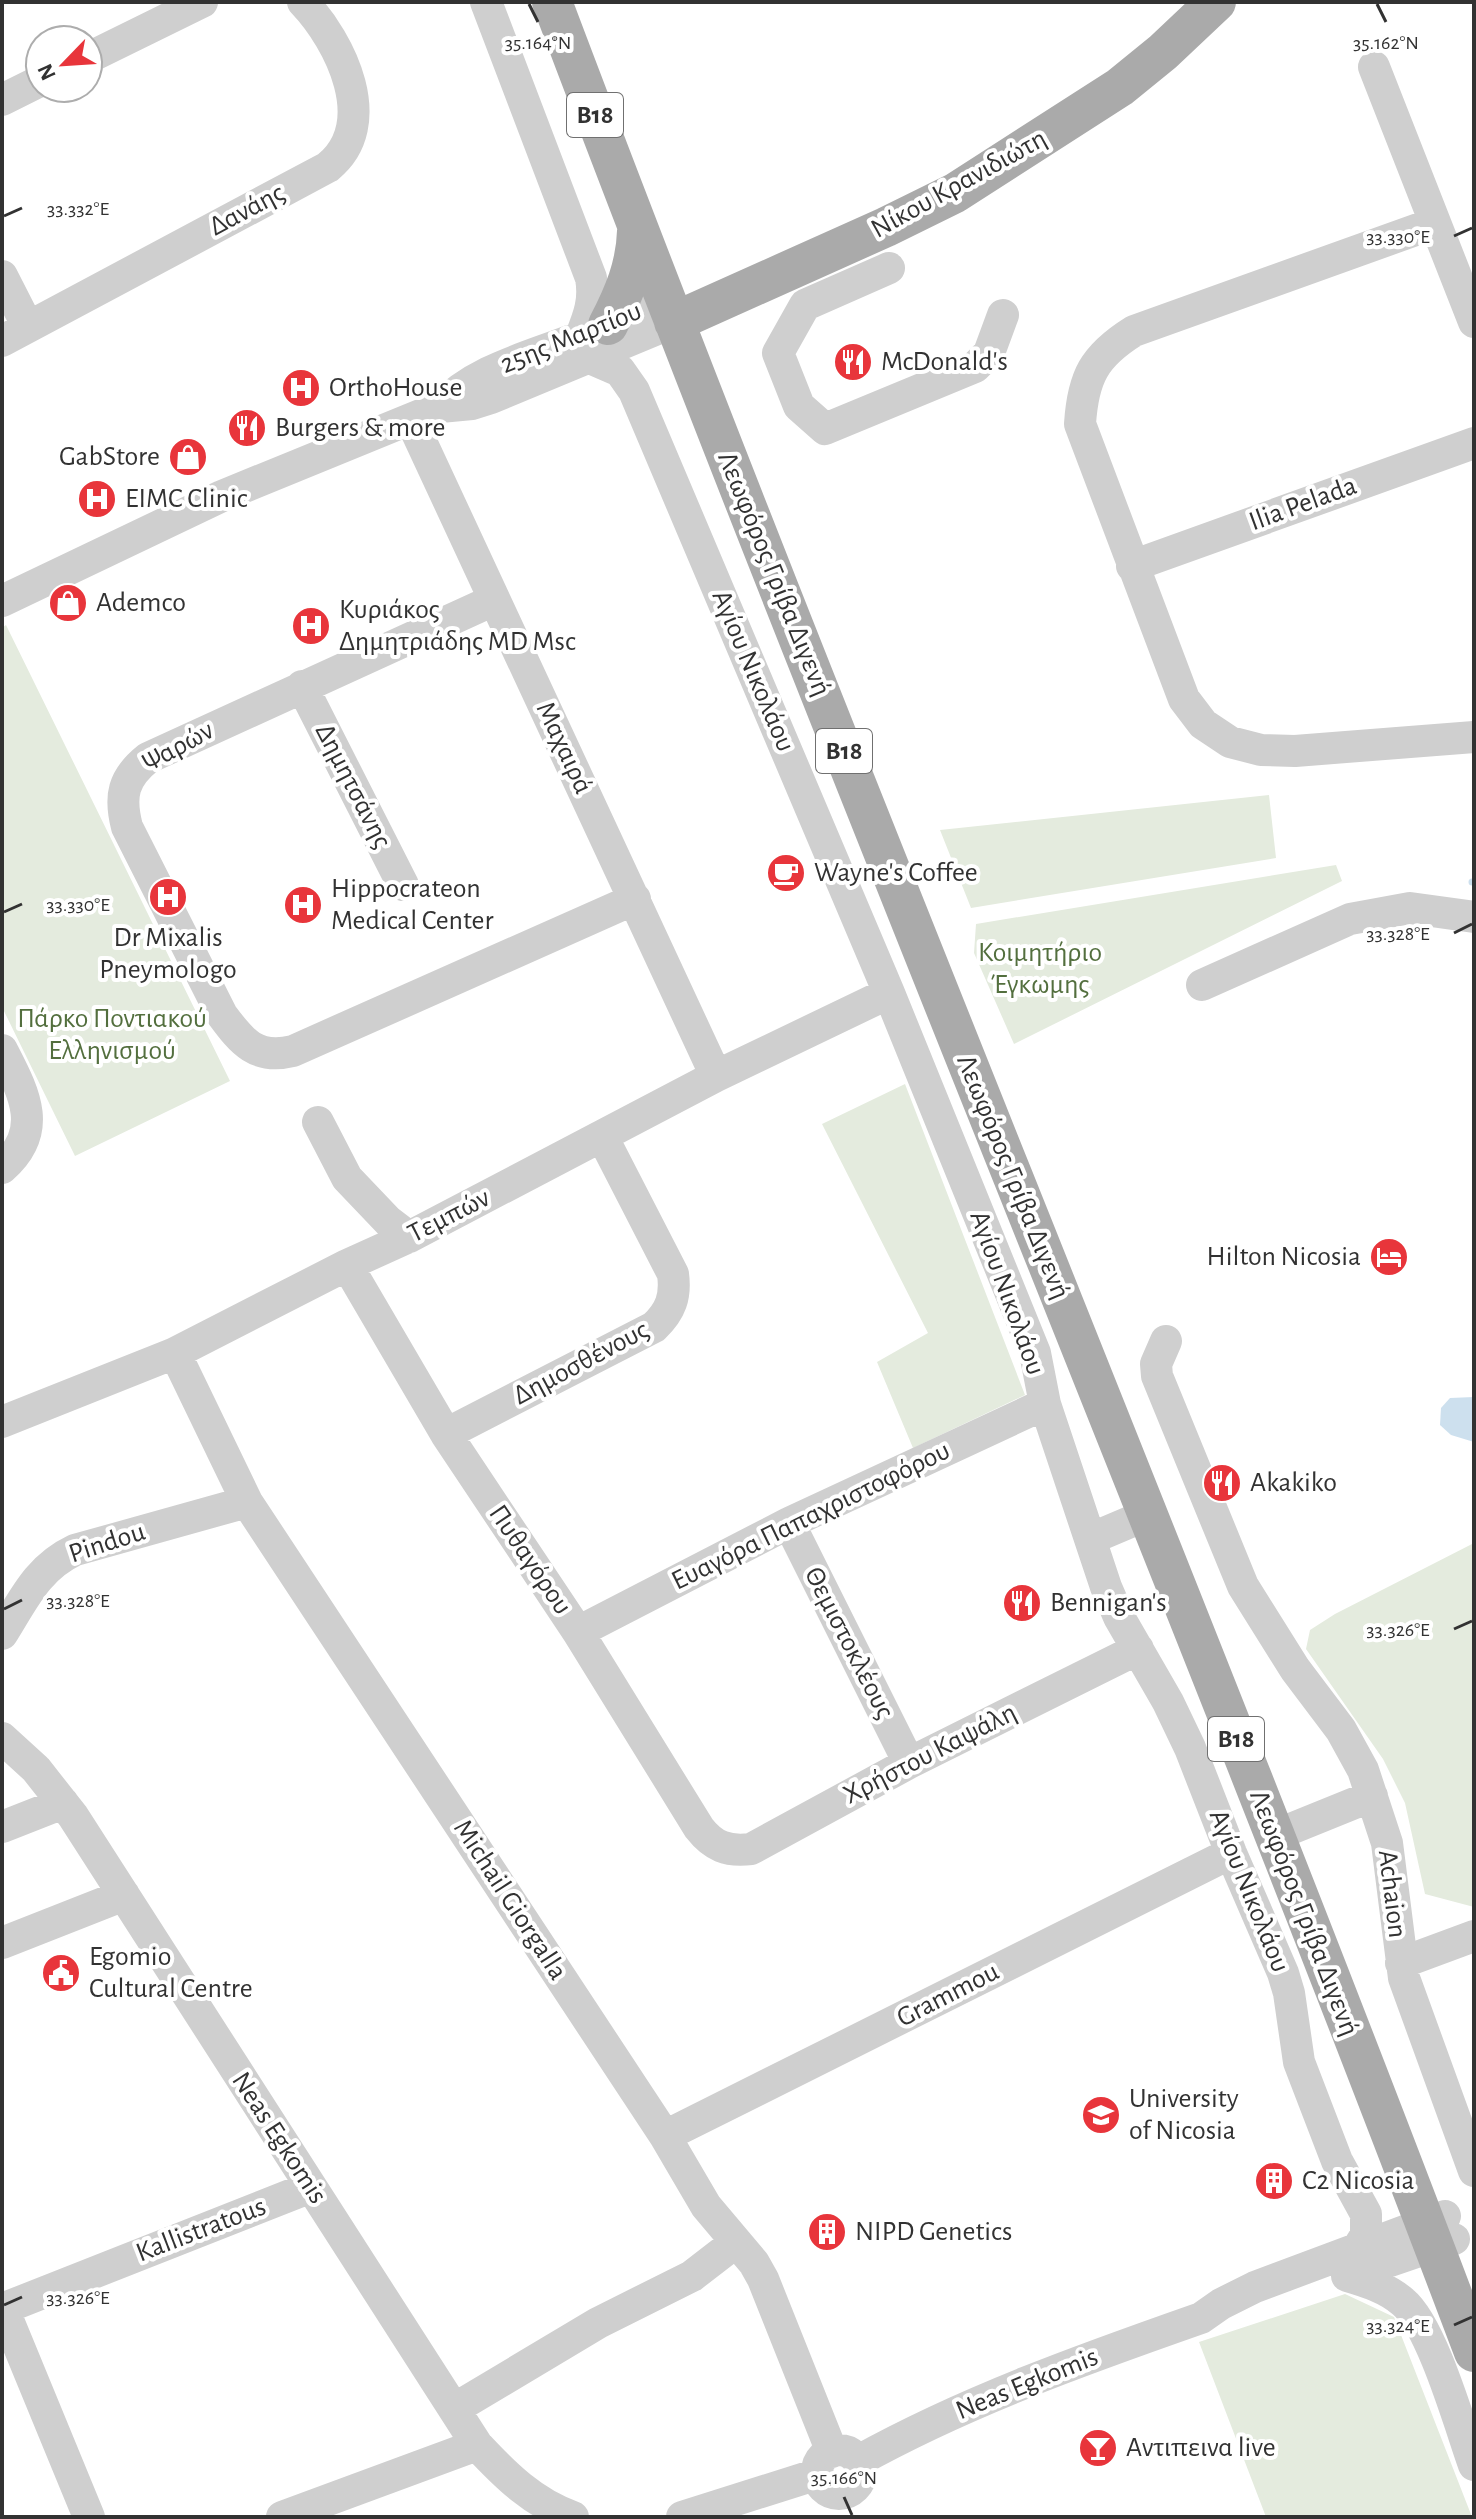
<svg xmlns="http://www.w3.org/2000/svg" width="1476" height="2519" viewBox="0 0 1476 2519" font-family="'Alegreya Sans',sans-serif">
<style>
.green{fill:#e4ebde}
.water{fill:#cde0ee}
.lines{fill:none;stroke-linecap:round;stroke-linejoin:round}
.stream{stroke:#cde0ee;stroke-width:7}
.minor{stroke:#cfcfcf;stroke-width:32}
.major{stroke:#aaa;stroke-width:40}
.ticks{fill:none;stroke:#323232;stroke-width:3}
.labels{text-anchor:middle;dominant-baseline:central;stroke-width:8;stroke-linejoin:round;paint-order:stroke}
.shield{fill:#fff;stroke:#707070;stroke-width:2}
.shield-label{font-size:26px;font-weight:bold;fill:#323232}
.street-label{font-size:28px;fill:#323232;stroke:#fff}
.poi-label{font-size:28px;fill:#323232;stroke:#fff;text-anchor:start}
.park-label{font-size:28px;fill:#536f3e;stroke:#fff}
.ticks-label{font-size:20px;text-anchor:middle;fill:#323232;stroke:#fff;stroke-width:8;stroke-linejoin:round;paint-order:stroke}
</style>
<rect width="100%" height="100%" fill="#fff"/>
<path class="green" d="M6,625L230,1081L75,1156L2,1007V628Z
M1269,795L1276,858L971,908L940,830Z
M1336,865L1342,881L1014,1044L974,953L976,924Z
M905,1084L1025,1395L913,1448L877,1362L928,1333L822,1124Z
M1474,1543V1907L1425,1894L1405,1803L1383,1759L1306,1649L1310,1630L1335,1614Z
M1345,2294L1394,2317L1472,2517H1266L1199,2342Z"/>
<path class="water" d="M1474,1397V1442L1451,1435L1440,1425L1441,1408L1450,1398Z"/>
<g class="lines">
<path class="stream" d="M1472,882H1474"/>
<path class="minor" d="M486,2L591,278C595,300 589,316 581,336
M88,58L202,2
M1374,67L1474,322
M2,100L40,81
M1435,223L1134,331C1094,356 1083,377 1080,424L1184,699L1203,724L1230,742L1261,750L1295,751L1474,737
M889,268L805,305L778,353L799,406L825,429L975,367L989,353L1003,315
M2,276L28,327
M2,341L328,167C381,124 341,42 303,2
M590,358L620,371L634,391L889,993L1035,1353L1045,1404L1106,1587L1119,1617L1168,1702L1190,1748L1231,1853L1283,1973L1289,1993L1299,2062L1337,2161L1366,2214V2235L1356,2251
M440,407C475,370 526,358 572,340C604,327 634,313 665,299
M411,420L716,1076
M1132,566L1474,443
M494,600L148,758C123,778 119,796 127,827L222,1015C242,1042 256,1060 293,1051L635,899
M2,601L222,496L440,407L472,404L491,398L674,322
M302,686L403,885
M1202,985L1350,919L1410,908L1474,917
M2,1050C24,1093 45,1130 2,1168
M318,1122L347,1178L388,1221L409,1237
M347,1265L446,1434L578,1632L699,1828C713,1846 727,1852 751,1849L909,1763L1138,1649
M1166,1341L1156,1364L1157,1376L1243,1586L1295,1669L1341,1730L1363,1770L1387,1843L1404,1978L1474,2171
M175,1353L247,1502L665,2136L706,2206L754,2263L763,2279L832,2452
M2,1422L175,1353L347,1265L409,1237L716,1076L889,993
M446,1434L654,1327C671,1311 676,1296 673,1274L602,1136
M789,1523L909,1763
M1090,1539L1149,1514
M578,1632L789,1523L1045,1404
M2,1634C24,1599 37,1568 75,1550L247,1502
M2,1738L36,1769L73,1816L477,2445C505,2475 533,2503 573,2517
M2,1827L63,1803
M1293,1828L1372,1796
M2,1943L124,1895
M1401,1963L1474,1936
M665,2136L1231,1853
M1349,2275L1454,2239
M1347,2276C1367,2282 1387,2288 1403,2302C1432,2326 1460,2426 1474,2465
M3,2308L89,2517
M2,2309L311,2187
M454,2409L598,2323L692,2276L736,2242
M817 2472a22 22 0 1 1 44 0a22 22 0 1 1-44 0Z
M858,2461C966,2401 1084,2359 1201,2318L1221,2304L1255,2287L1445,2216
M282,2517L477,2445
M682,2517L818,2474"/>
<path class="major" d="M552,2C849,789 1177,1565 1474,2352
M674,322L886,227L955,193L1120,87L1163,52L1216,2
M608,325C624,294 636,266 637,231"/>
</g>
<path class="ticks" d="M529,4L538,22M1377,4L1386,22M4,216L22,208M1454,236L1472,228M4,912L22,904M1454,933L1472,924M4,1609L22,1600M1454,1629L1472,1621M4,2305L22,2297M1454,2325L1472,2317M844,2497L852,2515"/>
<defs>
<g id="restaurant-disc" transform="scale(2)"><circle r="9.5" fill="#e8353b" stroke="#fff"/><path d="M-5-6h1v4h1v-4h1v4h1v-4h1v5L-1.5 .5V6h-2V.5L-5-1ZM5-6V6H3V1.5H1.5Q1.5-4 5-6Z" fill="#fff"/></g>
<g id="hospital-disc" transform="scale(2)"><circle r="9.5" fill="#e8353b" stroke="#fff"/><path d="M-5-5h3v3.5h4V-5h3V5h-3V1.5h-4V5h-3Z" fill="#fff"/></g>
<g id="shop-disc" transform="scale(2)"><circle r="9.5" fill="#e8353b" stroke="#fff"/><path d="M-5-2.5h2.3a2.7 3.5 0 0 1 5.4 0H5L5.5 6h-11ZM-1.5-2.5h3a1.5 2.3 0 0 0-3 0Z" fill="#fff"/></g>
<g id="cafe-disc" transform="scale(2)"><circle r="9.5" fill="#e8353b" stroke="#fff"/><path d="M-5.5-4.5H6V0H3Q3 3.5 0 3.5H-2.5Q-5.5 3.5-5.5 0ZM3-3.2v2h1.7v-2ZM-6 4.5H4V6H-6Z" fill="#fff"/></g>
<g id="hotel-disc" transform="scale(2)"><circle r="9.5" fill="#e8353b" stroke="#fff"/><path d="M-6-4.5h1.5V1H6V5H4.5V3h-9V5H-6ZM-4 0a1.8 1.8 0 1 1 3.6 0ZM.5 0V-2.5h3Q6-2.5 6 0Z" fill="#fff"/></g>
<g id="civic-disc" transform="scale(2)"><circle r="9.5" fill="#e8353b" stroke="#fff"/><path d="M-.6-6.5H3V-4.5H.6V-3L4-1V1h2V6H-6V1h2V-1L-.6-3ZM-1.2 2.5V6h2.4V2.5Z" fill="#fff"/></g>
<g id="university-disc" transform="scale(2)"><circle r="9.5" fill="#e8353b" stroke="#fff"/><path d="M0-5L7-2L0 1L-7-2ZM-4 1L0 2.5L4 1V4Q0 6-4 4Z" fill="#fff"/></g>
<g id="building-disc" transform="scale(2)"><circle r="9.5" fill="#e8353b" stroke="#fff"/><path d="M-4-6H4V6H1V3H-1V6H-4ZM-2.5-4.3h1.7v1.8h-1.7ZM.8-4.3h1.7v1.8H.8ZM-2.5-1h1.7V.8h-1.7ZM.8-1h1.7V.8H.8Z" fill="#fff"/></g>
<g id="bar-disc" transform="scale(2)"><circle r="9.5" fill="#e8353b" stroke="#fff"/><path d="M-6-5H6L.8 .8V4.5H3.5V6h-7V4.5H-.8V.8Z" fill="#fff"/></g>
</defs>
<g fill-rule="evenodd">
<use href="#restaurant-disc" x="853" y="362"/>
<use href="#hospital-disc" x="301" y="388"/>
<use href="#restaurant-disc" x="247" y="428"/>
<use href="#shop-disc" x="188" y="457"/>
<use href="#hospital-disc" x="97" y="499"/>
<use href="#shop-disc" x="68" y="603"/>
<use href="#hospital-disc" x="311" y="626"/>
<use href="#cafe-disc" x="786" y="873"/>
<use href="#hospital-disc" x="168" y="897"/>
<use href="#hospital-disc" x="303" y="905"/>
<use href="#hotel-disc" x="1389" y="1257"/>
<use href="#restaurant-disc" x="1222" y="1483"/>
<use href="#restaurant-disc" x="1022" y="1603"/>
<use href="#civic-disc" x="61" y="1973"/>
<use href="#university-disc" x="1101" y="2115"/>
<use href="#building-disc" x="1274" y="2181"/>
<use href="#building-disc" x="827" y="2232"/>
<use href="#bar-disc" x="1098" y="2448"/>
</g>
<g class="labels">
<g class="shield">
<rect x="567" y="93" width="56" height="44" rx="6"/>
<rect x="816" y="729" width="56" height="44" rx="6"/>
<rect x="1208" y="1717" width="56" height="44" rx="6"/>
</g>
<g class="shield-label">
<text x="595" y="115">B18</text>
<text x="844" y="751">B18</text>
<text x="1236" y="1739">B18</text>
</g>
<g class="street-label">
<text transform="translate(959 184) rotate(-29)">Νίκου Κρανιδιώτη</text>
<text transform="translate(247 210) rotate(-28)">Δανάης</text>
<text transform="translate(571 338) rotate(-22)">25ης Μαρτίου</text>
<text transform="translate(1303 504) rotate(-20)">Ilia Pelada</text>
<text transform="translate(774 574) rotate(68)">Λεωφόρος Γρίβα Διγενή</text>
<text transform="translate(753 671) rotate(67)">Αγίου Νικολάου</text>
<text transform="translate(178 747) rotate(-29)">Ψαρών</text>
<text transform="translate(564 748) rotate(65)">Μαχαιρά</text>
<text transform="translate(353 786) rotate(63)">Δημητσάνης</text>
<text transform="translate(1013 1177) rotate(68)">Λεωφόρος Γρίβα Διγενή</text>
<text transform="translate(449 1216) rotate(-27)">Τεμπών</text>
<text transform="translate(1007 1293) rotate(70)">Αγίου Νικολάου</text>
<text transform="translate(581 1363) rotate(-28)">Δημοσθένους</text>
<text transform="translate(811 1516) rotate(-26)">Ευαγόρα Παπαχριστοφόρου</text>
<text transform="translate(107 1543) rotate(-18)">Pindou</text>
<text transform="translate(530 1560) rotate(56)">Πυθαγόρου</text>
<text transform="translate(849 1643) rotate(63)">Θεμιστοκλέους</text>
<text transform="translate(930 1754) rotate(-27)">Χρήστου Καψάλη</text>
<text transform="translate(1249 1891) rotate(68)">Αγίου Νικολάου</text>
<text transform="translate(1392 1894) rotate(83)">Achaion</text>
<text transform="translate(510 1900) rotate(57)">Michail Giorgalla</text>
<text transform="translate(1304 1913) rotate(69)">Λεωφόρος Γρίβα Διγενή</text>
<text transform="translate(948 1995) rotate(-27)">Grammou</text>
<text transform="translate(279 2138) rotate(57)">Neas Egkomis</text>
<text transform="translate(201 2230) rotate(-21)">Kallistratous</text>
<text transform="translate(1027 2384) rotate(-22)">Neas Egkomis</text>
</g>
<g class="poi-label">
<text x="881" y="362">McDonald's</text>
<text x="329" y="388">OrthoHouse</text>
<text x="275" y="428">Burgers &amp; more</text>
<text x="160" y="457" text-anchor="end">GabStore</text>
<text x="125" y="499">EIMC Clinic</text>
<text x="96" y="603">Ademco</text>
<text x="339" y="610">Κυριάκος<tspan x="339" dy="32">Δημητριάδης MD Msc</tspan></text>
<text x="814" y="873">Wayne's Coffee</text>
<text x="331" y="889">Hippocrateon<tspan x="331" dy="32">Medical Center</tspan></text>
<text x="168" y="938" text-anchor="middle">Dr Mixalis<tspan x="168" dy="32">Pneymologo</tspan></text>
<text x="1361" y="1257" text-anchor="end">Hilton Nicosia</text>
<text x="1250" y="1483">Akakiko</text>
<text x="1050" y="1603">Bennigan's</text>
<text x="89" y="1957">Egomio<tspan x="89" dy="32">Cultural Centre</tspan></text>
<text x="1129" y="2099">University<tspan x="1129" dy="32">of Nicosia</tspan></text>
<text x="1302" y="2181">C2 Nicosia</text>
<text x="855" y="2232">NIPD Genetics</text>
<text x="1126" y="2448">Αντιπεινα live</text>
</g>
<g class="park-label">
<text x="1040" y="953">Κοιμητήριο<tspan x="1040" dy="32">Έγκωμης</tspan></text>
<text x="112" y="1019">Πάρκο Ποντιακού<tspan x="112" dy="32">Ελληνισμού</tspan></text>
</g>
</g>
<g class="ticks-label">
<text x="1386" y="49">35.162°N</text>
<text x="538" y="49">35.164°N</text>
<text x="78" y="215">33.332°E</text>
<text x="1398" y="243">33.330°E</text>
<text x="78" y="911">33.330°E</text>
<text x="1398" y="940">33.328°E</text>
<text x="78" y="1607">33.328°E</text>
<text x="1398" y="1636">33.326°E</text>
<text x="78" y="2304">33.326°E</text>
<text x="1398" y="2332">33.324°E</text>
<text x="844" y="2484">35.166°N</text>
</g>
<rect width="1476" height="2519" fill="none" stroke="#323232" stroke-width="8"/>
<g transform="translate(64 64) rotate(245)"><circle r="38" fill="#ffffff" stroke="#adadad" stroke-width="2"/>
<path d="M0-6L14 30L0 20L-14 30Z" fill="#e8353b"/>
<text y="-12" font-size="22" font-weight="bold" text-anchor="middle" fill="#323232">N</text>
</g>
</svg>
